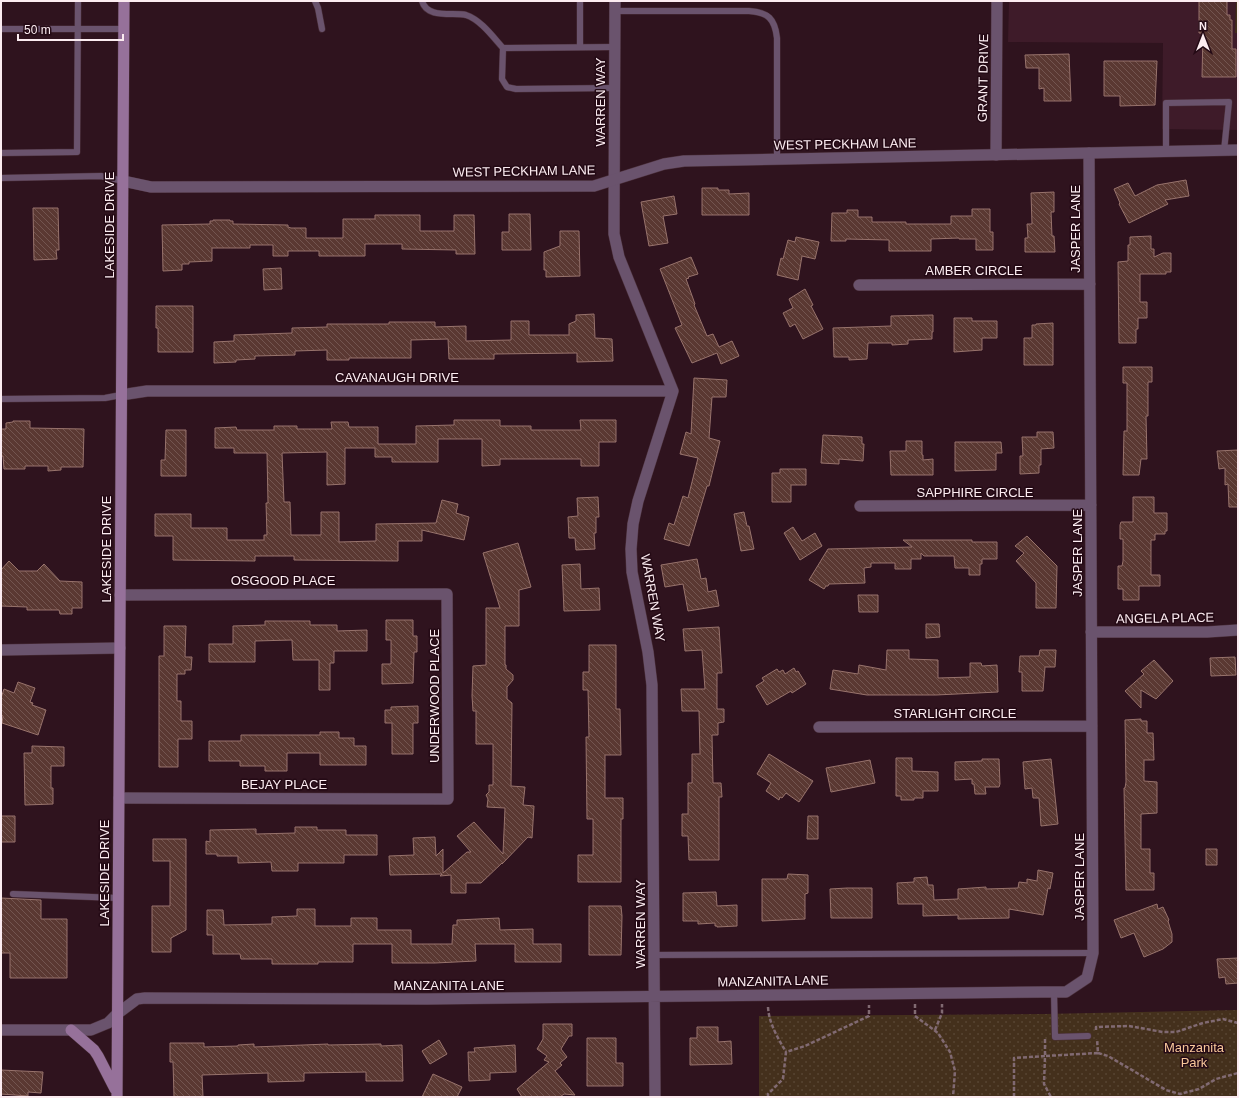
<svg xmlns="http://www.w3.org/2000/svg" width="1239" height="1098" viewBox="0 0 1239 1098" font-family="Helvetica,sans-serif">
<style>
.built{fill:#3e1b29}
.park{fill:url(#park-dots)}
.building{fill:url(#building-back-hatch);stroke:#98736c}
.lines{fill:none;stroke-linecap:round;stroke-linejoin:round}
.service-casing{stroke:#4c313c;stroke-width:7}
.minor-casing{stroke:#4c313c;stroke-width:12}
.tertiary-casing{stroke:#4c313c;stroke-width:12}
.secondary-casing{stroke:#4c313c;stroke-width:12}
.path{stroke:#816a72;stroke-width:2.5;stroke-dasharray:4 2;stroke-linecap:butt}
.service{stroke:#6a536d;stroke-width:6}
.minor{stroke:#6a536d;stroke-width:11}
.tertiary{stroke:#6a536d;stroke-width:11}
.secondary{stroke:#96719a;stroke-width:11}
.labels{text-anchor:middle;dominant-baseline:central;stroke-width:3;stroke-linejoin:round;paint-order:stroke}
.street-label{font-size:13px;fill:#fcecf1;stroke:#240a15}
.park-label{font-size:13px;fill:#f9c89b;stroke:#240a15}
</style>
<defs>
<pattern id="park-dots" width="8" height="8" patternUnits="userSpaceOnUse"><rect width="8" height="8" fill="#44301c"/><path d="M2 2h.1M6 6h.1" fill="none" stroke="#574432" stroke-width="1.8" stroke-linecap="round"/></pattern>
<pattern id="building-back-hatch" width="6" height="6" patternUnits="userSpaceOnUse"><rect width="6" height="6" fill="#5a3832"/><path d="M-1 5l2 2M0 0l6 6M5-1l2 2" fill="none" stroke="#735550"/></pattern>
</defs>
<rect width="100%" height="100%" fill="#2f131e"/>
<path class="built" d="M1009,1H1236L1235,33H1238V130L1162,129L1163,43L1008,42Z"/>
<path class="park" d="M1236,1H1238V33H1235Z
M1238,1010V1097H759V1016L1044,1014Z"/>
<path class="building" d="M1199,1H1227V15H1230V20H1232V49H1236V77H1202L1203,33H1199Z
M1069,54L1071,101H1044V88L1039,89V68H1026L1025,55Z
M1104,61H1157L1155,105L1120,106V96H1104Z
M1186,180L1189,196L1165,200L1168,204L1129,223L1119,204L1120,203L1114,189L1128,183L1135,196L1157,185Z
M702,188H718V190H729V194L749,193V215H702Z
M1054,192V212H1051L1052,236H1054L1055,252H1025V238H1028L1027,224H1032L1031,193Z
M674,196L677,214L663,216L668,243L649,246L641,202Z
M33,208H58L59,250H56L57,259L34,260Z
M972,209H990V232H993V250H976V239H959V238L931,239V251H889V240L846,239V241H831L832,213H847V210H858V217H872V222H906V224H951V216H972Z
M509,214H530L531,250H502V232H509Z
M375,215H420V231H454V215H474L475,254H456V250L402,249V244H365V256H319V251H288V256H273V245H250V248H212V261L189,262V264H182V270L163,271L162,225L210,224V221H213V220H230V221H233V224L288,225V227L291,228H306V238H343V219H375Z
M560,231H579L580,276L546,277V270H544V252L560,246Z
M1151,236V249H1154V257L1163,253H1171V272H1166V274H1140V302H1147V318H1138V329H1136V343H1119L1118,262L1128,261V245H1130V237Z
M796,237L819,242L815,259L802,256L798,280L777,275L781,258L783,259L788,240L795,242Z
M691,257L698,274L688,277L689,278L686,279L695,304L694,305L707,336L713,334L719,347L732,341L739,356L721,364L717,353L692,363L675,328L682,325L660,269Z
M281,268L282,289L264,290L263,269Z
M805,289L813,305L811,306L823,329L803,339L795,324L790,327L783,313L793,308L789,299Z
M156,306H193V352H158V328H156Z
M594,314L595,338L612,339L613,361L577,362V353L494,354V359H449L448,339L411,340V358H349V360H327V350L295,351V355L255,356V359L236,360V362L214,363V342L234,341V335L292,333V328L327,327V324H389V322H435V327L466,326V341L511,340V321H529V335H569V324L576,321V315Z
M933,315V332H932V339L908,340V344L892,345V343H868L867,359L849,360V357H834L833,328L891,326V316Z
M954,318H972V321H997V338H982V350L954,352Z
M1053,323V365H1024V338H1032V325H1036V324Z
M1123,367H1152V382H1148V416H1146L1147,459H1141L1139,475H1123L1124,431H1127V383H1123Z
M694,378L727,380L726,397H712L709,438L720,441L709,486H707L689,546L664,539L669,523L674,525L683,496L688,498L698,458L680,454L686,432L691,434Z
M454,420H500V426H531V430H581L580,420H616V442H599V466H581V459H500V465L482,466V439H438V462H392V457H375V448H345V484L327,485V452L282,453L284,502H290L291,535H321V512H339V542L376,541V524L436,523L442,500L458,504L456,513L469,517L464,540L422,530V541H398V561L294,560V556H255V561L173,560V536H155V514H191V528H227V540H264V535H267L266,503H268L267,453H234V448H215V428L236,427L237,430H274V426H297V429H332L331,422H348L349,427H378V444H416V426L454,425Z
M13,421H30V428L84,429L83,467H61V470L48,471V466H25V469H4L3,456H1V429H6V423L13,422Z
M166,430H186V476H161V460H165Z
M1037,432H1053L1054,448L1041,449V465H1039V473L1020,474V456H1023L1022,437H1037Z
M823,435L862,437V444H864L863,461L839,459V464L821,463Z
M906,441H922V455H923V460L933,459V475H891L890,451H906Z
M955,442H1001L1002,453H996V470L955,471Z
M1238,450V507H1229L1228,484L1225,485V468L1219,469L1217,451Z
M780,469H806V485H791V502H772V473H780Z
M598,497L599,517H596V533H594L595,549L576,550L575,538H569L568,517L578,516L577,498Z
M1133,497H1154V513H1167V531H1165V534H1155V540H1151V575H1160V586H1139V600H1123V589H1118V566H1122L1123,561V539H1120V525L1121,522H1133Z
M744,512L747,526H749L754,549L741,551L734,514Z
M793,527L802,541L815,533L822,546L800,560L784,533Z
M1027,536L1057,566L1056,608H1036V583L1016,561L1024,553L1015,546Z
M903,540H972V542H997V559H982V564H980V575H969V568H955L954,556H924L921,553V559H911V569H895V563H871V567L864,568L865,583L829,584L828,586H826L824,589L809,580L828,549L912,547Z
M518,543L531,587L519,590V626H505V665H506V669L513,675V680L507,687V699L512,703L511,786L525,787L523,805L534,806L532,838L528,837L502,864V863L481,883H466V893H451V875L440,876L442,874L390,875L389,856L414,855L413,838L435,837L436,856L443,849V873L467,852H471L457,836L474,822L503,854L505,808L487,807L488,799L486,795L489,792V785H493V744H476V711H473L472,696L473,666L486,665V608H500L483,553Z
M697,559L701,579L706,578L708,592L716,590L719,606L688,611L683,584L665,587L661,565Z
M9,561L19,571H37L44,564L60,581L82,582V608H72V614H60L59,610H27V607L1,606V570Z
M580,564L581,589L599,588L600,610L564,611L562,565Z
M858,595H878V612H859Z
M386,620H413V636H417V652H414V653L413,683L382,684V664H391V640H386Z
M265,621H310V625H337V631L367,630V651H334V663H330V690H319V660H293L292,640L255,641V662H209V644H233V626L265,625Z
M926,624H939L940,637L926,638Z
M164,626H186L185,657H192L191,670H185V674H177V701H181V721H192V739H178V767H159V656H164Z
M719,627L722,673H717V709H724V722L718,723V735H712L713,783H721L722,797H719V860H689L688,836H682V814H688V783H692V754H700L699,711H682L681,689H705L702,650L685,651L683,629Z
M589,645H616V709H620L621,755H605V798H623V819H621V882H578V855H593V819H587L586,737H589L588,690H583V672H589Z
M887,650H909V659L938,660V678L970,677V663H981L982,666L997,665L998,692L936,695H867L830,689L833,670L858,674L859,665L886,670Z
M1040,650H1056L1055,667H1045L1043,691H1022V672H1019L1020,656H1039Z
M1235,657L1236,675L1211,676L1210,658Z
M1154,660L1173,681L1156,699L1141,690V708L1125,691L1144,674L1141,671Z
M794,668L796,672L798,671L806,684L792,693L791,691L767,705L756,686L764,681L762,678L777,669L779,672L783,670L785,674Z
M18,682L35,688L30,702L33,703L32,705L46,710L38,735L2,723L3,716L1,715V698L4,689L14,693Z
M418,706V723H413V754H392V723H385V710H391V707Z
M1141,719V721H1147V733H1153L1154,760H1144V781L1157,782V813L1141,814V849H1150V873H1154V890H1126L1124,788H1125L1126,782L1125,720Z
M320,732H339V738H354V746H366V765H320V753H287V771H265V766H240V761H209V741H241V735H320Z
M32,746L64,747V766H51V788H53V804L25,805L24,753H32Z
M769,754L813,781L799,802L786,793L782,798L780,797L779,800L766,791L771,783L757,774Z
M896,758H912V771L938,772V791H923V798H914V800H901V796H896Z
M982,759H999L1000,784L999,787H985L986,794H975L974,784H972V779L955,780V762L980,761H982Z
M1051,759L1058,824L1041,826L1039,798H1033L1032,788L1025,789L1023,762Z
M870,760L875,783L831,792L826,768Z
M1,816H15V842H1Z
M808,816H818V839H807Z
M295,827H317V830H346V835H377V855H344V863H298V871H272L271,862L238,863V856H217V854H206V841L210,842V830L256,829V834L295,833Z
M153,839H186V930L171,938V952H152V906H170V861H153Z
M1206,849H1217V865H1206Z
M1038,870L1053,873L1050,889L1048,888L1043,915L1009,909V918L958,919V915L923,916V904H898L897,883L914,882V878L927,877L928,885H933L934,900L958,899V889L986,887V889L1018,888L1019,882L1027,883V879L1037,881Z
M788,874L808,875V893L805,894V919L762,921V879H787Z
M847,888H872V918H831L830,889Z
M716,892L717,906L737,905V926L717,927V926H715V923L698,924V921H683V893Z
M1,898L41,900V919H67V978H10V953H1Z
M1157,904L1158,909L1163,907L1169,920L1168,921L1172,934V942L1163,949L1144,957L1134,933L1121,938L1114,920Z
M589,906H621L622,916L621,955H589Z
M297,909H315V926H351V918H377V930H411V944H452L453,925H457V920L499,918L500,930L533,929V944H561V962H515V944H475L476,961L435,963H392V944H353V962H318V964H272V959H241L240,954H213V935H207V910H223L224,925L272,924V917L297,916Z
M1238,958V983L1226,984L1225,977L1219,978L1217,959Z
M543,1024H572V1036H569L561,1049L567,1057L560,1063L562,1065L555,1071L575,1095L564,1094L560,1097H522L517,1089L549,1062L544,1060L547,1056L537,1049L543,1039Z
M697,1027H718V1042L731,1041L732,1064L690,1065V1038H697Z
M587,1038H616V1063H623V1086H587Z
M439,1040L447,1054L430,1064L422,1051Z
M170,1043H204V1047L238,1046V1045L254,1044V1047L328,1044V1045L381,1044V1046L402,1045L403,1081H366V1072L304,1073V1081L268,1082V1073L202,1075L203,1097H174L173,1062H170Z
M515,1045L516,1072L490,1073V1080L469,1081L468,1052H475L474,1048Z
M1,1070L43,1072L41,1093L28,1092V1096L1,1094Z
M433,1074L462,1087L457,1097H422Z"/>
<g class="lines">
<g class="service-casing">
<path id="service" d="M315,1L318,8L322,29
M422,1C427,19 453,12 466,15C481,20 493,37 503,48L614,47
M615,11H749C768,12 775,19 777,38V159
M1,29H124
M580,47V1
M503,48L502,79L507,87L516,89L614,88
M1166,152V103L1229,102L1224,151
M1,153L77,152L78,1
M1,178L101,176L123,181
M1,399L105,398L121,395
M13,894L118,898
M654,955L1093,953
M1054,992L1055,1037L1088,1036"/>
</g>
<g class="minor-casing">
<path id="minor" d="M615,1L614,218V234L619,257L673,391L638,501L633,524L631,549L632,572L648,652L652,685L655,1097
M996,155L997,1
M859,285L1090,284
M121,395L147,391H673
M860,506L1091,505
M1091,632H1207L1238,630
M1,650L120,648
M819,727L1092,726
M119,798L448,799L447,594L120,595
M117,1014L137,999L145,998L427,999L1044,992H1066L1087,978L1093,953L1089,153"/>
</g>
<g class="tertiary-casing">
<path id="tertiary" d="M123,181L151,187L594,186L664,164L684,161L1238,150
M1,1030H91L108,1023L117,1014"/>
</g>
<g class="secondary-casing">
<path id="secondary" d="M71,1030L94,1050L98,1056L115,1089
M117,1097L124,1"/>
</g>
<path class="path" d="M915,1004V1016L938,1033L950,1052L955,1071L953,1097
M768,1007C769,1024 778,1038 786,1052
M935,1030L942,1013V1004
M1096,1030V1027L1129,1026L1163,1032H1176L1203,1023L1223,1019L1238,1023
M1045,1039V1056L1098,1053L1097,1039
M1098,1053L1108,1056L1166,1090L1180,1094L1199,1089L1216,1079L1238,1073
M768,1097V1094L783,1079L786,1052L805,1046L869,1016V1005
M1014,1097V1058L1045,1056L1044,1084L1051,1097"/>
<use href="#service" class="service"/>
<use href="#minor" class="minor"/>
<use href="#tertiary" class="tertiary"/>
<use href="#secondary" class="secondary"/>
</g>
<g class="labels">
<g class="street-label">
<text transform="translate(983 78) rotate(-89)">GRANT DRIVE</text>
<text transform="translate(600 102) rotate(-90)">WARREN WAY</text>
<text transform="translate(845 144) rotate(-1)">WEST PECKHAM LANE</text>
<text transform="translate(524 171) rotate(-1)">WEST PECKHAM LANE</text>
<text transform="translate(109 225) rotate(-90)">LAKESIDE DRIVE</text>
<text transform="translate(1075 229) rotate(-90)">JASPER LANE</text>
<text x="974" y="270">AMBER CIRCLE</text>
<text x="397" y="377">CAVANAUGH DRIVE</text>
<text x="975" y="492">SAPPHIRE CIRCLE</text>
<text transform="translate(106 549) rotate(-90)">LAKESIDE DRIVE</text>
<text transform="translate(1077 553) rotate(-90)">JASPER LANE</text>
<text x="283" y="580">OSGOOD PLACE</text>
<text transform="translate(653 598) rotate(80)">WARREN WAY</text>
<text transform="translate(1165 618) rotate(-1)">ANGELA PLACE</text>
<text transform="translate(434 696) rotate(-90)">UNDERWOOD PLACE</text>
<text x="955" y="713">STARLIGHT CIRCLE</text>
<text x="284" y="784">BEJAY PLACE</text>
<text transform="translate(104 873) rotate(-90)">LAKESIDE DRIVE</text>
<text transform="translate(1079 877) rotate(-90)">JASPER LANE</text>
<text transform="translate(640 924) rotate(-90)">WARREN WAY</text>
<text transform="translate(773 981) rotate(-1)">MANZANITA LANE</text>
<text x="449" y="985">MANZANITA LANE</text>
</g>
<g class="park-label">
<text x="1194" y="1047">Manzanita<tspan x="1194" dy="15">Park</tspan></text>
</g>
</g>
<rect width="1239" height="1098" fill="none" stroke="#fcecf1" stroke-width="4"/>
<g transform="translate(1203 36)" stroke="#240a15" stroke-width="3" paint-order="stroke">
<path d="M0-3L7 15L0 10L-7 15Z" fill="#fcecf1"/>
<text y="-6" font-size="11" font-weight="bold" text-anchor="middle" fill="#fcecf1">N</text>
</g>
<path d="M18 34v6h105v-6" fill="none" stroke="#fcecf1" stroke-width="2"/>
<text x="24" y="34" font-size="12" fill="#fcecf1" stroke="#240a15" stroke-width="3" paint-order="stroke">50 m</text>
</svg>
